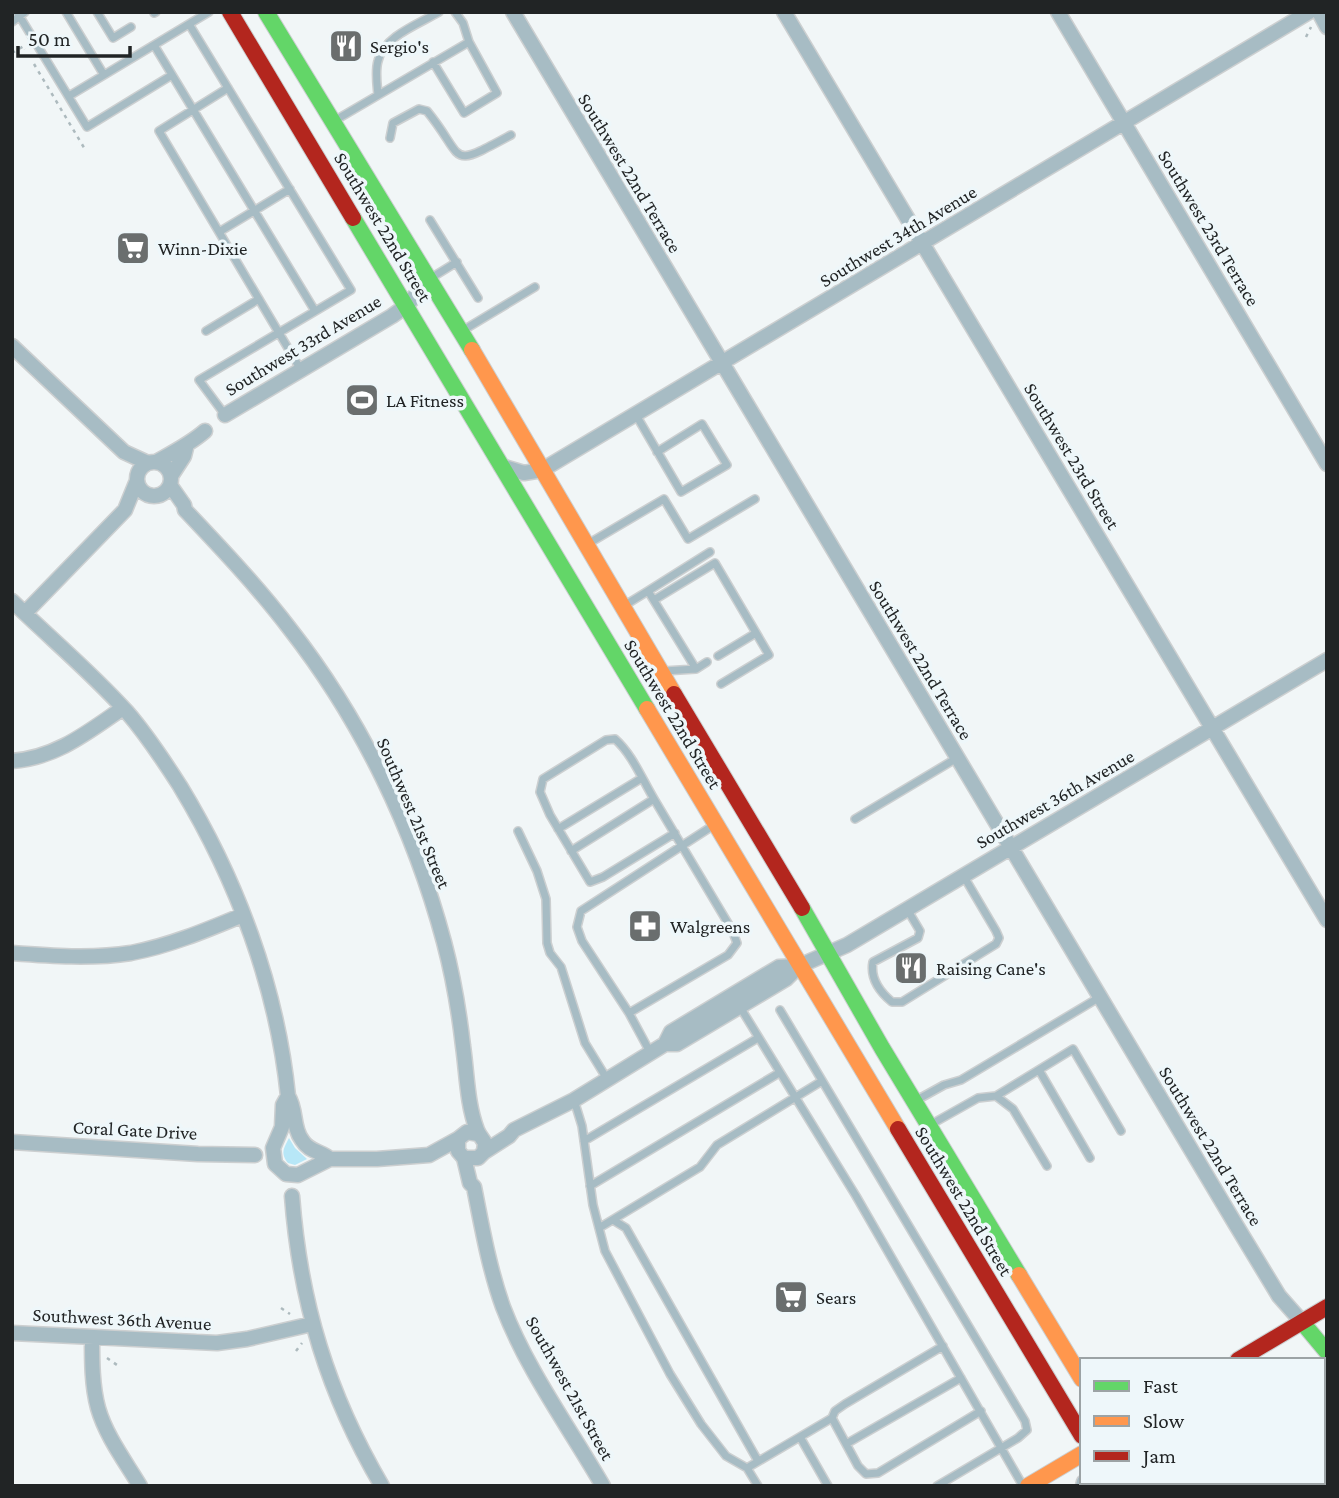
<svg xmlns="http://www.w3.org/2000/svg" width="1339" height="1498" viewBox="0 0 1339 1498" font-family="'Crimson Pro',serif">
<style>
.green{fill:#b7e7f7}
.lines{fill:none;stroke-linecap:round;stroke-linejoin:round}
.lane-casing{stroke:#cccfd0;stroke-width:10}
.street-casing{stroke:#cccfd0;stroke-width:17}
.fast-casing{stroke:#cccfd0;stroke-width:18}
.slow-casing{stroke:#cccfd0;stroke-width:18}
.jam-casing{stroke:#cccfd0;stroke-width:18}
.path{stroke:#adbabe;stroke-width:2.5;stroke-dasharray:3.5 5;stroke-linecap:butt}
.lane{stroke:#a7bcc4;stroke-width:7}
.street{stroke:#a7bcc4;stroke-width:14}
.fast{stroke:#63d668;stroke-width:16}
.slow{stroke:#ff974d;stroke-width:16}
.jam{stroke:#b3261e;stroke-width:16}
.labels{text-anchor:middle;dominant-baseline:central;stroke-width:7;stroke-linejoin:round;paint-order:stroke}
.poi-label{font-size:19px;fill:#212425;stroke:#eef7fa;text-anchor:start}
.street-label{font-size:19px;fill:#212425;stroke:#eef7fa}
</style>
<rect width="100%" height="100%" fill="#f1f6f7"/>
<path class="green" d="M289,1138L295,1148L307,1159L295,1165L288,1163C280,1153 284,1148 289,1138Z"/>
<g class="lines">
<g class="lane-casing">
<path id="lane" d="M17,12L87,127L172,75
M66,12L104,75L189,24L351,290L199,380L225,415
M97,12L113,38L131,27
M154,13L156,12
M12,22L25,12
M189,24L209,12
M154,45L315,311
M433,62L464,113L497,93L469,42L463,23L455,12
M228,88L159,131L301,370
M378,95C377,84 375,71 378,61C384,36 419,24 439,12
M69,96L104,75
M334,121L469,42
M390,138L393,123L419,109L427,111C467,160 446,170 511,135
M430,220L478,298
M219,232L290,189
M431,278L457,262
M206,331L259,299
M462,331L535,287
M636,415L681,492L727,465L702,424L657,452
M586,545L664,499L688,539L755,499
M648,591L710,552
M654,600L715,563L769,655L721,684
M622,607L648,591L696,669
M718,656L756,633
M664,671L696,669L707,662
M855,819L957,758
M558,829L642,778
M518,831L537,871L546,899L547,943L550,953L561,967L585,1043L607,1079
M571,851L654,799
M907,909L920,931L918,938L873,962C870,978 880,992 892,1002H902L996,944L999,938L996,931L963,875
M740,1007L856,1196L1023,1486
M780,1010L1025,1421L1027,1430L1018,1438L937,1486
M629,1013L728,955L737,943L732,930L654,799C642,779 632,754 615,739L606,740L543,779L540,792L550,815L590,882L603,877L675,833
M650,1052L629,1013L582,941L577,927L581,911L714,825
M1039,1070L1090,1158
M996,1096L1073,1049L1121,1131
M574,1100L582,1126L593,1205L605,1251L670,1374L701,1424L726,1456L747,1468L758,1486
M915,1101L944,1085L961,1080L1100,997
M930,1125L978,1098L996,1096L1013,1109L1047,1166
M584,1141L758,1038
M590,1186L779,1073
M613,1220L626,1228L758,1461
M599,1228L700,1167L717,1145L822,1081
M832,1418L858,1466L866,1474L878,1473L981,1411
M800,1437L828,1486
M846,1444L961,1378
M747,1468L832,1418L835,1411L845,1404L943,1346
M1323,1474L1327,1472
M1306,1486L1309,1482"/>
</g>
<g class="street-casing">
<path id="street" d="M513,12L1236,1225L1279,1296L1302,1322
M784,12L1327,920
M1058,12L1327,464
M1319,12L1327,27
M12,346L124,452L148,463
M225,415L392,316L406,306L430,279
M137 479a17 17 0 1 1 34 0a17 17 0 1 1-34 0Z
M156,462C174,452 190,444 205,431
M501,466L524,473L542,470L1309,12
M171,476L184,456L186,448
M170,485L184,505L185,510C221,548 258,587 290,629C362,721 414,830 444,942C453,976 459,1011 463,1046C467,1074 467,1104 477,1130C479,1135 482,1138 485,1143L484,1152L478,1158H464L458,1151V1139L467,1132L478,1134
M12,601C50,638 92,673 127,712C147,735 164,761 180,786C237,880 277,987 288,1096C297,1110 292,1127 302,1140C309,1152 321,1151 330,1159H377L429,1155L458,1139
M25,613L125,510L136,483
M12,761C56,758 88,732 123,708
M12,953C51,956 92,959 131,953C169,946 207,930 243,915
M665,1044L671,1032L779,967L799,966L847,945L1327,660
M288,1096L283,1105L282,1127L273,1148L275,1164L286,1174L298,1175L330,1159
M12,1142L198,1154L255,1155
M484,1152L509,1136L514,1130L574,1100L665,1044H677L786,979L799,966
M464,1158L470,1183L474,1187C482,1227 489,1268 503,1307C527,1370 569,1427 603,1486
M292,1196C300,1303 328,1394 382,1486
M12,1333L217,1343L247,1339L312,1324
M92,1337C92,1361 92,1386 98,1408C106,1436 125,1461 140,1486
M1083,1486L1084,1482"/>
</g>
<g class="fast-casing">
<path id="fast" d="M266,12L472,350
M353,218L647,709
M802,908L882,1048L1019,1275
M1302,1322L1327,1352
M1125,1482L1128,1486
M1159,1482L1161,1486"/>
</g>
<g class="slow-casing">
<path id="slow" d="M472,350L674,694
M647,709L898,1129
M1019,1275L1082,1379
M1028,1486L1082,1454"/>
</g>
<g class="jam-casing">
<path id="jam" d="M230,12L353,218
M674,694L802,908
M898,1129L1082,1436
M1238,1360L1327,1307"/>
</g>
<path class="path" d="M1306,37L1311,27
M12,53L24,46L25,49
M34,64L86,151
M281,1308L290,1314
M296,1351L302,1343
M107,1358L117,1365
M1099,1486L1106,1484L1110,1486"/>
<use href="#lane" class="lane"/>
<use href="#street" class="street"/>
<use href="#fast" class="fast"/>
<use href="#slow" class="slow"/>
<use href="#jam" class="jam"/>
</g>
<defs>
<g id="restaurant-square" transform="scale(1.75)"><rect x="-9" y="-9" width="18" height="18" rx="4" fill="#6a6e6e" stroke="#eef7fa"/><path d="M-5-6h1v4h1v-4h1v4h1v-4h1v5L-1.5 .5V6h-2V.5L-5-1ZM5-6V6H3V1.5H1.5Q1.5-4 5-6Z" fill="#fff"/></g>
<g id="supermarket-square" transform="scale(1.75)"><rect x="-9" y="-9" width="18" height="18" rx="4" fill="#6a6e6e" stroke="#eef7fa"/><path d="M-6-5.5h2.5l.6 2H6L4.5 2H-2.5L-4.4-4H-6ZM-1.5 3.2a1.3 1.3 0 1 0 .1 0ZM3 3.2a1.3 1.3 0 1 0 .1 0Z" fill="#fff"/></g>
<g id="stadium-square" transform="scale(1.75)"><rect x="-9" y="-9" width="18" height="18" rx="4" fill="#6a6e6e" stroke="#eef7fa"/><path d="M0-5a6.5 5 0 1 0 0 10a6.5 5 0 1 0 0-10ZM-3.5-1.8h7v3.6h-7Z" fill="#fff"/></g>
<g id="pharmacy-square" transform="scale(1.75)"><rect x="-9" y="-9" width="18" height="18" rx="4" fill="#6a6e6e" stroke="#eef7fa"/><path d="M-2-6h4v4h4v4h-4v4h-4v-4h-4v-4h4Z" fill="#fff"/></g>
</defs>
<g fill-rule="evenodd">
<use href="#restaurant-square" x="346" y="46"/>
<use href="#supermarket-square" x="133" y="248"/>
<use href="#stadium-square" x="362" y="400"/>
<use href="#pharmacy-square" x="645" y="926"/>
<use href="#restaurant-square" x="911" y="968"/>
<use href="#supermarket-square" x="791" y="1297"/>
</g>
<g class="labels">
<g class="poi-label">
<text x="370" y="46">Sergio's</text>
<text x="158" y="248">Winn-Dixie</text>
<text x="386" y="400">LA Fitness</text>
<text x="670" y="926">Walgreens</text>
<text x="936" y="968">Raising Cane's</text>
<text x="816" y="1297">Sears</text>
</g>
<g class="street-label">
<text transform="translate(630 173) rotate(59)">Southwest 22nd Terrace</text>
<text transform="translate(383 227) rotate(59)">Southwest 22nd Street</text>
<text transform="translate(1209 228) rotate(59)">Southwest 23rd Terrace</text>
<text transform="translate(898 236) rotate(-31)">Southwest 34th Avenue</text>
<text transform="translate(303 345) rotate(-31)">Southwest 33rd Avenue</text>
<text transform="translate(1072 456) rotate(59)">Southwest 23rd Street</text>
<text transform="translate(921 660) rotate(59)">Southwest 22nd Terrace</text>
<text transform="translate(673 714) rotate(59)">Southwest 22nd Street</text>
<text transform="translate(1055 799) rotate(-30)">Southwest 36th Avenue</text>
<text transform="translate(414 813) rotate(67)">Southwest 21st Street</text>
<text transform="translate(135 1130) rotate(3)">Coral Gate Drive</text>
<text transform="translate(1211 1146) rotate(59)">Southwest 22nd Terrace</text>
<text transform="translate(964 1201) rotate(59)">Southwest 22nd Street</text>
<text transform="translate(122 1319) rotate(3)">Southwest 36th Avenue</text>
<text transform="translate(570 1388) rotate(61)">Southwest 21st Street</text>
</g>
</g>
<rect width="1339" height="1498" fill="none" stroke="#212425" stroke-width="28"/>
<rect x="1080" y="1358" width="245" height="126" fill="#eef7fa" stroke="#9ca3a5" stroke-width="2"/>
<rect x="1094" y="1381" width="35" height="10" fill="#63d668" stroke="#9ca3a5" stroke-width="2"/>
<text x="1143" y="1393" font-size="21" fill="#212425">Fast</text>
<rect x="1094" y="1416" width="35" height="10" fill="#ff974d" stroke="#9ca3a5" stroke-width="2"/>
<text x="1143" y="1428" font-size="21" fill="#212425">Slow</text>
<rect x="1094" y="1451" width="35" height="10" fill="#b3261e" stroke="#9ca3a5" stroke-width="2"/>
<text x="1143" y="1463" font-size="21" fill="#212425">Jam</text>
<path d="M18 46v10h112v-10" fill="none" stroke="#212425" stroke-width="3.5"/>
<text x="28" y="46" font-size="21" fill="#212425" stroke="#eef7fa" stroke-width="5" paint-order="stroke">50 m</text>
</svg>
